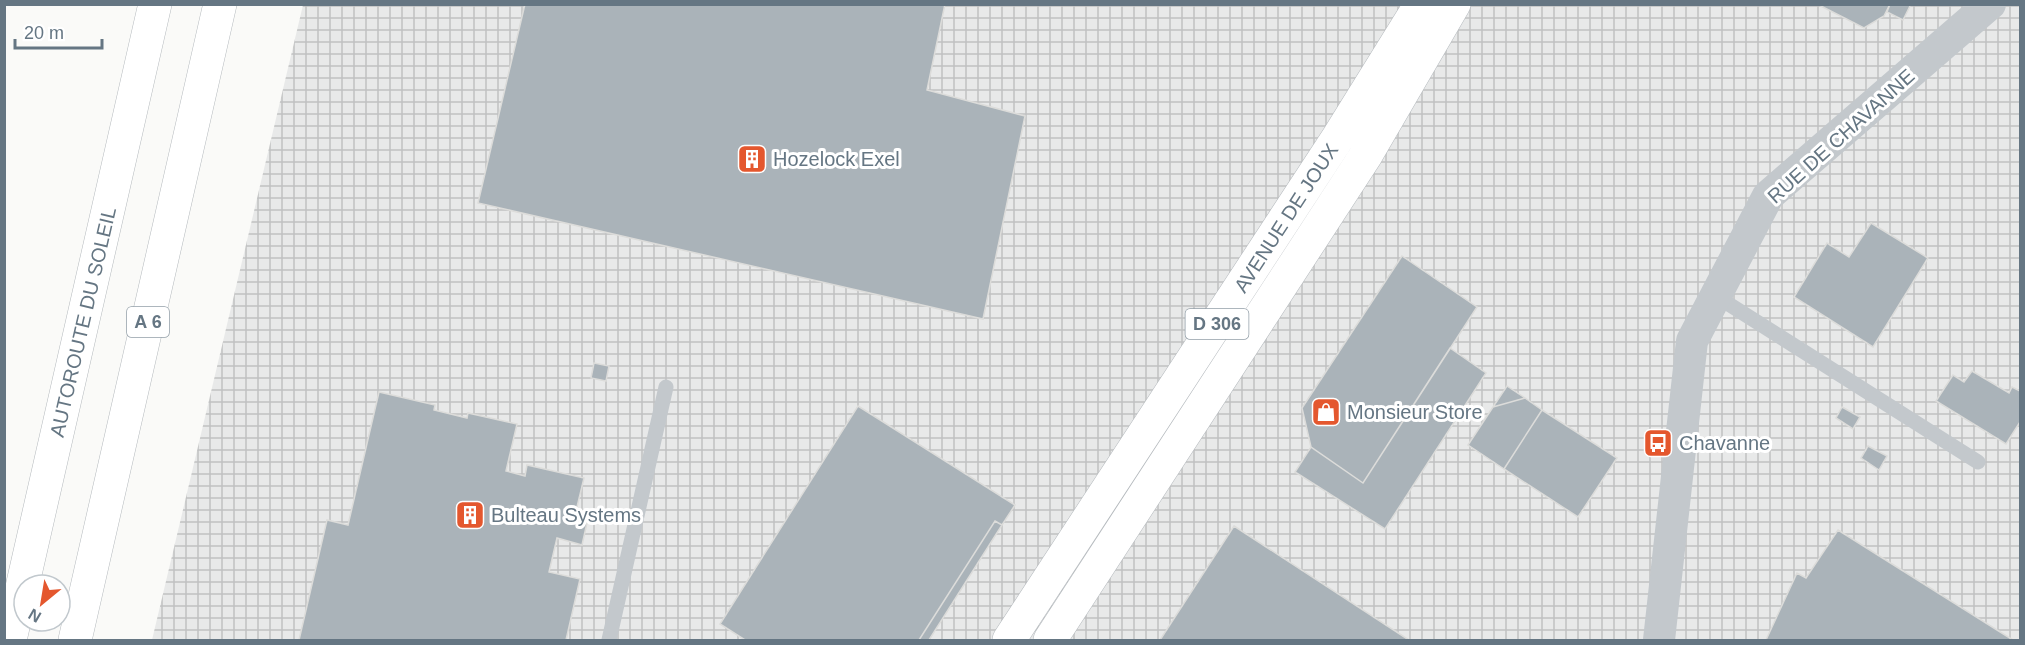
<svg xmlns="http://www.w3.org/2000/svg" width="2025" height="645" viewBox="0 0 2025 645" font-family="Helvetica,sans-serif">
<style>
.industrial{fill:url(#industrial-grid)}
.building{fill:#aab3b9;stroke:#dcdcda;stroke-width:1.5}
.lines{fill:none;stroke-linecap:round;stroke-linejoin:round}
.primary-casing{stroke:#b5babe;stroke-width:34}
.motorway-casing{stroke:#b4b9bd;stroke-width:34}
.service{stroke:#c3c8cc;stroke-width:15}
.minor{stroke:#c3c8cc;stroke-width:32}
.primary{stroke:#fff;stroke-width:33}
.motorway{stroke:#fff;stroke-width:33}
.labels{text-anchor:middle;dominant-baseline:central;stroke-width:6;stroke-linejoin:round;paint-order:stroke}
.shield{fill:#fff;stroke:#939fa8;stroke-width:1.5}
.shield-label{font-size:18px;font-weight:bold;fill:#657683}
.street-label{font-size:20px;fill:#657683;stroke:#fff}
.poi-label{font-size:20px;fill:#657683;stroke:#fff;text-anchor:start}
</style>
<defs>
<pattern id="industrial-grid" width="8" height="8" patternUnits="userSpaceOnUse" patternTransform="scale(1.5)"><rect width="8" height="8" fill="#e8e9e9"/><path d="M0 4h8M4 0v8" fill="none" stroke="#c0c1c2"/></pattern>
</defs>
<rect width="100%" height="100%" fill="#fafaf8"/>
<path class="industrial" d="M303,5H2020V640H152Z"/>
<path class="building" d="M525,4H945L927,90L1025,116L983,319L478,203Z
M1817,4H1890L1884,16L1864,28Z
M1890,4H1911L1903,20L1887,12Z
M1871,223L1928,258L1873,347L1794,297L1827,243L1849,257Z
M1402,256L1477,307L1363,483L1311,447L1302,408Z
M1450,348L1486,373L1385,529L1295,472L1311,447L1363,483Z
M594,363L609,366L606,381L591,378Z
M1972,371L2009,393L2012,387L2020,391V422L2006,444L1936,401L1953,375L1964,382Z
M1507,386L1525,398L1493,407Z
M379,392L435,405L434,410L467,418L468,413L517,424L506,471L525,476L527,465L584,478L576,511L589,514L582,545L557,538L549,572L580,579L566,640H299L327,520L348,525Z
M1525,398L1542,410L1504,469L1468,445L1493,407Z
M858,406L1015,505L1002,525L995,521L919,640H745L720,624Z
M1842,407L1860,417L1853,429L1836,418Z
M1542,410L1617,458L1578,517L1504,469Z
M1868,446L1887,456L1879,470L1861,458Z
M995,521L1002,525L929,640H919Z
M1234,526L1409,640H1160Z
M1838,530L2013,640H1766L1797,573L1806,578Z"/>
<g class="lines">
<g class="primary-casing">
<path id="primary" d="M1009,640L1339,136L1421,4
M1050,640L1366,155L1454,4"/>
</g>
<g class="motorway-casing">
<path id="motorway" d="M10,640L155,4
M75,640L220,4"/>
</g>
<path class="service" d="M1716,296L1978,462
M609,640L666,387"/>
<path class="minor" d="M1659,640L1692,341L1768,196L1990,4"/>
<use href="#primary" class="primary"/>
<use href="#motorway" class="motorway"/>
</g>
<defs>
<g id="building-square" transform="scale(1.5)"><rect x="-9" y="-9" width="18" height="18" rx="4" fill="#e4572e" stroke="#fff"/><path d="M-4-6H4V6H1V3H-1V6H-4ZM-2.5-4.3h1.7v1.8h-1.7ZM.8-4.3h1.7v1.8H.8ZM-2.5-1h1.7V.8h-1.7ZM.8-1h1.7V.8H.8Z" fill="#fff"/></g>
<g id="shop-square" transform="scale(1.5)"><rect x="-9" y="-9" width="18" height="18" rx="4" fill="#e4572e" stroke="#fff"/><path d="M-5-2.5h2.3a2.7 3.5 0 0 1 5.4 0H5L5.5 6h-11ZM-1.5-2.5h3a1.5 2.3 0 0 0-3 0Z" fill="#fff"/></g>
<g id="bus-square" transform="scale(1.5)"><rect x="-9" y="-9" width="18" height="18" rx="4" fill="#e4572e" stroke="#fff"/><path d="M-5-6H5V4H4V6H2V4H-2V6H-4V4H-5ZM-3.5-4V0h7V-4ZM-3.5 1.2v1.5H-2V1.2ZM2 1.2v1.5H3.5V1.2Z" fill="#fff"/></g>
</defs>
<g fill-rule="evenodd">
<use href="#building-square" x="752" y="159"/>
<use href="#shop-square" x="1326" y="412"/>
<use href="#bus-square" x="1658" y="443"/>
<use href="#building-square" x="470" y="515"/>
</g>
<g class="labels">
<g class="shield">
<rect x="127" y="307" width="42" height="30" rx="4.5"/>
<rect x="1185.5" y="309" width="63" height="30" rx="4.5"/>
</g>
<g class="shield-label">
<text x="148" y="322">A 6</text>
<text x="1217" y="324">D 306</text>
</g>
<g class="street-label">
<text transform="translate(1841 136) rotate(-42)">RUE DE CHAVANNE</text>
<text transform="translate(1286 218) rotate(-57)">AVENUE DE JOUX</text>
<text transform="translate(83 322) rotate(-77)">AUTOROUTE DU SOLEIL</text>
</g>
<g class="poi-label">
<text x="773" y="159">Hozelock Exel</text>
<text x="1347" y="412">Monsieur Store</text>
<text x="1679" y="443">Chavanne</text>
<text x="491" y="515">Bulteau Systems</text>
</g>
</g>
<rect width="2025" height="645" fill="none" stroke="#657683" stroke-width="12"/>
<g transform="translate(42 603) rotate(210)"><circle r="28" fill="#ffffff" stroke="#c1c8cd" stroke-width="1.5"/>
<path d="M0-4.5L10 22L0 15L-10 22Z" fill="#e4572e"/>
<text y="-9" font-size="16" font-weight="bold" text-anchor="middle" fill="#657683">N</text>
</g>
<path d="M15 39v9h87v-9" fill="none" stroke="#657683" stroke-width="3"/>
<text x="24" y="39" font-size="18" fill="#657683" stroke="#ffffff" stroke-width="4.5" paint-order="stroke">20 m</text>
</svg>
